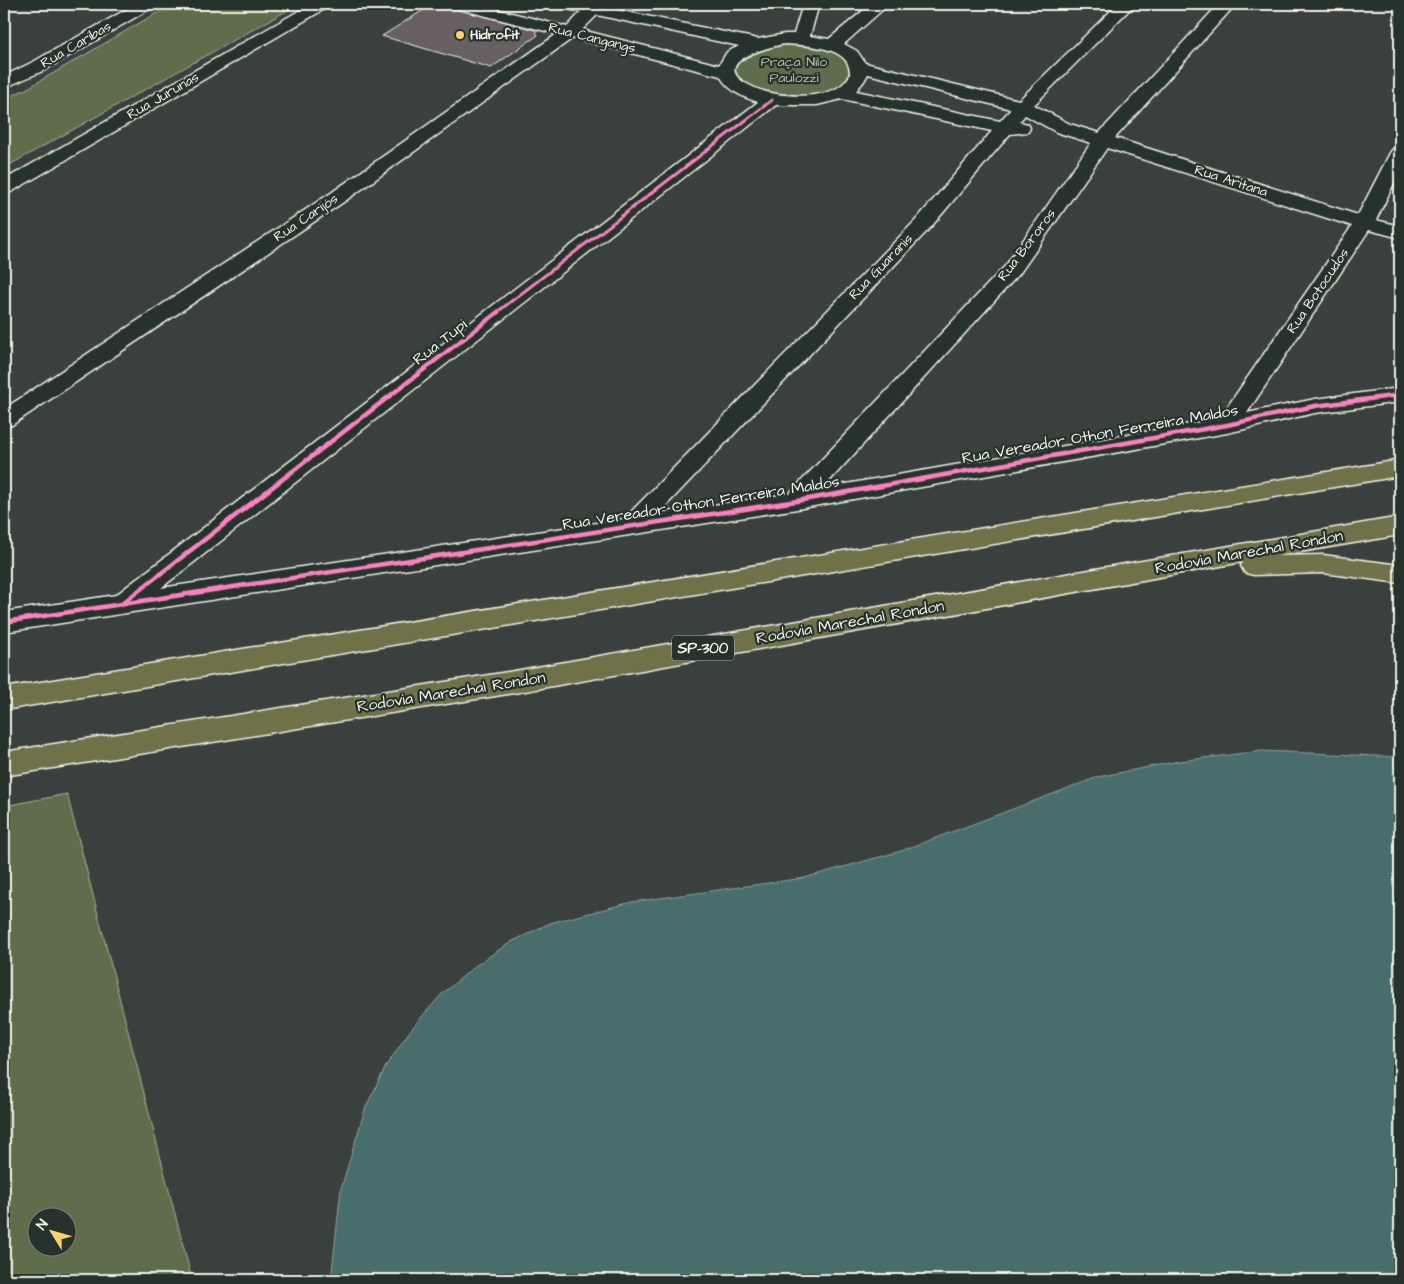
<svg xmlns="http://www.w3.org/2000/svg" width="1404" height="1284" viewBox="0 0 1404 1284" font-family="'Architects Daughter',sans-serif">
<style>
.green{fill:#606d4e;stroke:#aaaf9b;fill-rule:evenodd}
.water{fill:#486c6d;stroke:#8da19e}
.building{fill:#675e64;stroke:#f4f1e8}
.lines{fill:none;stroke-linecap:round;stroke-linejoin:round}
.minor-casing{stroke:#f4f1e8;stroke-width:3}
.highway-casing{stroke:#f4f1e8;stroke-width:3}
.minor{fill:#26332d;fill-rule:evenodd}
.highway{fill:#6f704a;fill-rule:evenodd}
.cycleway-far1-casing{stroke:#26332d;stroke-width:5}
.cycleway-casing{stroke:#26332d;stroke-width:8}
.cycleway-far1{stroke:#ff80c0;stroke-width:3}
.cycleway{stroke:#ff80c0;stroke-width:4.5}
.poi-dot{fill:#ffd166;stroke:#26332d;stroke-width:2}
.labels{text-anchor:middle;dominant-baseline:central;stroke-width:4.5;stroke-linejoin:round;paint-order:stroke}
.far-poi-label{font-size:14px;font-weight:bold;fill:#f4f1e8;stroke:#26332d;text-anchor:start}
.far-street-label{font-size:14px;fill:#f4f1e8;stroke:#26332d}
.far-park-label{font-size:14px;fill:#b9bcaa;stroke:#26332d}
.shield{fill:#26332d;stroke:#b6b8b0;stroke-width:1}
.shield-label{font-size:15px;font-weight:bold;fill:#f4f1e8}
.street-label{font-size:16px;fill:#f4f1e8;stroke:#26332d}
</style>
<rect width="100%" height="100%" fill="#3a403e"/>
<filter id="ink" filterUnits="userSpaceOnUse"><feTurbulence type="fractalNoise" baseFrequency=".02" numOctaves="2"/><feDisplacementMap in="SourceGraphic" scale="10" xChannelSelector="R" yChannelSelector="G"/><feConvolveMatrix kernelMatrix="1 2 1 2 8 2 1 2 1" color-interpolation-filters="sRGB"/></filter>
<g filter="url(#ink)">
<path class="green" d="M172,4H299L4,168V99L26,89Z
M788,43C805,45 860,48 850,77C847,86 834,91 826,94C811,98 783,99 769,95C761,92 747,86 741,81C729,69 741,54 754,49C764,45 777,45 788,43Z
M67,794L192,1280H4V806ZM38,1216H68V1246H38Z"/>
<path class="water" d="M1262,751L1400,757V1280H331L341,1189L365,1109L386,1066L412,1028L441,995L475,966L511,942L550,923L632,902L804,878L901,851L1098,777L1179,761Z"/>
<path class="building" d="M433,4H440L535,30L538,35L491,68L382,36Z"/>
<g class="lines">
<g class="minor-casing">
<path id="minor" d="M136,4H155L153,7L45,70L4,88V76L33,62Z
M311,4H330L328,7L11,192L4,194V180Z
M449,4H476L567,27L581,12L560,7L558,4H604L603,7L758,39L785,34H794L803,4H819L810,36L829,39L871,4H889L844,44L857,51L865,63L1019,100L1118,4H1135L1034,105L1070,124L1099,133L1219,4H1236L1115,138L1358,215L1390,153L1393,149L1400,147V171L1376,220L1400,226V238L1369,230L1247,413L1315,399L1400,388V402L1315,413L1227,433L797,509L4,632V612L116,595L758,102C742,97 729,91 720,76L573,38L345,201L12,425L4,427V409L331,193L557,34L451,7ZM597,15L739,46L727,52L719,65L582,30ZM785,44C802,45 844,46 849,67C850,71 851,75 848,78C833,102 777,98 755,88C704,66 761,48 785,44ZM868,74L1011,109L1000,121L856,91L864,81ZM842,99L992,131L916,220L624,519L161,588L776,105H817ZM1025,115L1056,132L1091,143L1006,265L789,494L659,513L930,228L1010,134L1028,132L1030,128L1028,124L1019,122ZM1107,148L1352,226L1219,419L823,488L1020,273Z"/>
</g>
<g class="highway-casing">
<path id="highway" d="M1400,460V476L4,710V688Z
M1400,517V535L1277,556L1323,555L1400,565V583L1323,573L1254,575L1245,573L1241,566L1243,562L514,693L4,776V752L514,671L1066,574Z"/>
</g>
<use href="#minor" class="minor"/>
<use href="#highway" class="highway"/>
<g class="cycleway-far1-casing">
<path id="cycleway-far1" d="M496,313L772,100"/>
</g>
<g class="cycleway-casing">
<path id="cycleway" d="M124,602L498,312
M4,622L797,501L1227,425L1315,406L1400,395"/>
</g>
<use href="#cycleway-far1" class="cycleway-far1"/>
<use href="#cycleway" class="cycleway"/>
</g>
</g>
<circle class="poi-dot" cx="460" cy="35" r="5"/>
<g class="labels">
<g class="far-poi-label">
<text x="470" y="35">Hidrofit</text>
</g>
<g class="far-street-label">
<text transform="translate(592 38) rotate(14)">Rua Cangangs</text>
<text transform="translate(76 45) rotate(-30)">Rua Caribas</text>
<text transform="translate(163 96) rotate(-30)">Rua Jurunas</text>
<text transform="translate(1231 181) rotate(18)">Rua Aritana</text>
<text transform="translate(306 218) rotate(-34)">Rua Carijós</text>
<text transform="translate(1027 245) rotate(-53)">Rua Bororos</text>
<text transform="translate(881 267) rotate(-46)">Rua Guaranis</text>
<text transform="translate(1318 291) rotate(-56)">Rua Botocudos</text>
</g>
<g class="far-park-label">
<text x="794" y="62">Praça Nilo<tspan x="794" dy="16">Paulozzi</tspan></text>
</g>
<rect class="shield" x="672" y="635.5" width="62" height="25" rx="4"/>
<g class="shield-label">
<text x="703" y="648">SP-300</text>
</g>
<g class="street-label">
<text transform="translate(440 342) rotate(-38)">Rua Tupi</text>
<text transform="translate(1100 434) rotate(-10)">Rua Vereador Othon Ferreira Maldos</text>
<text transform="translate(701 503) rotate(-9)">Rua Vereador Othon Ferreira Maldos</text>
<text transform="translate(1249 552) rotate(-10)">Rodovia Marechal Rondon</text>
<text transform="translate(850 622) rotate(-10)">Rodovia Marechal Rondon</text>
<text transform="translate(451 692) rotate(-9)">Rodovia Marechal Rondon</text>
</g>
</g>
<rect width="1404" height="1284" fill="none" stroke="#26332d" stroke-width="20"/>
<rect x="10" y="10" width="1384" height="1264" fill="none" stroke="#f4f1e8" stroke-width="2" filter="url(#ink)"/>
<g transform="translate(52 1232) rotate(307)"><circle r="24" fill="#26332d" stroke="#787f78"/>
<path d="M0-4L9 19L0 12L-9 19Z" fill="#ffd166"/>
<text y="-8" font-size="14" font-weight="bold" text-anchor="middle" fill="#f4f1e8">N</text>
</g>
</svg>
